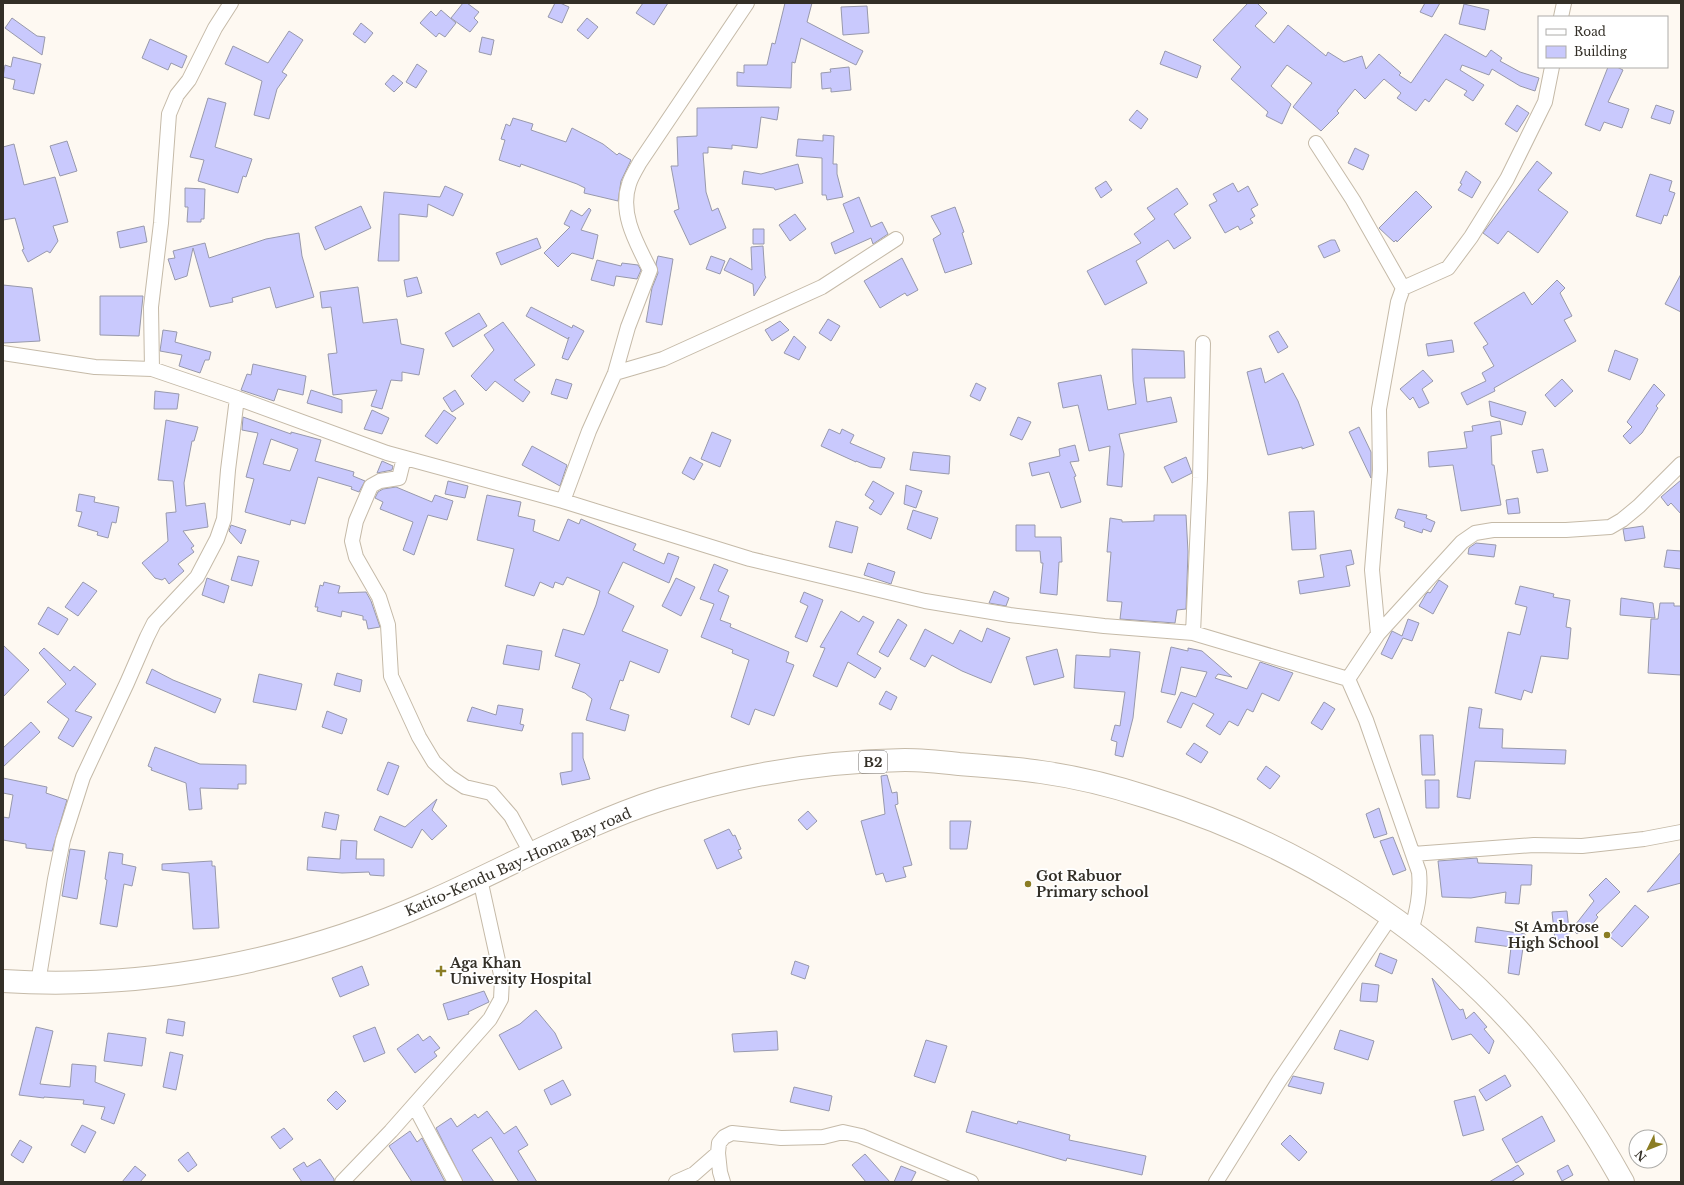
<svg xmlns="http://www.w3.org/2000/svg" width="1684" height="1185" viewBox="0 0 1684 1185" font-family="'Libre Baskerville',serif">
<style>
.building{fill:#c9c9fd;stroke:#9899ac;fill-rule:evenodd}
.lines{fill:none;stroke-linecap:round;stroke-linejoin:round}
.minor-casing{stroke:#c5baa8;stroke-width:16}
.trunk-casing{stroke:#c5baa8;stroke-width:24}
.minor{stroke:#fff;stroke-width:14}
.trunk{stroke:#fff;stroke-width:22}
.poi-dot{fill:#8b7d24;stroke:#fff;stroke-width:1.5}
.labels{text-anchor:middle;dominant-baseline:central;stroke-width:3.5;stroke-linejoin:round;paint-order:stroke}
.shield{fill:#fff;stroke:#706d68;stroke-width:1}
.shield-label{font-size:13px;font-weight:bold;fill:#332f27}
.street-label{font-size:14px;fill:#332f27;stroke:#fff}
.poi-label{font-size:14px;font-weight:bold;fill:#332f27;stroke:#fff;text-anchor:start}
</style>
<rect width="100%" height="100%" fill="#fef9f2"/>
<path class="building" d="M463,3H467L479,12L474,18L478,22L470,32L451,18Z
M555,3H560L569,7L562,23L548,17Z
M643,3H668L654,25L636,13Z
M785,3H812L807,22L863,51L856,65L801,38L795,63L792,62L791,88L737,86V72L744,73V65H767L772,43L775,44Z
M1248,3H1257L1267,13L1255,26L1274,43L1288,25L1326,56L1328,52L1344,62L1362,56L1366,69L1379,54L1401,73L1399,75L1411,83L1445,34L1486,57L1491,50L1502,58L1500,61L1520,72L1539,78L1535,91L1520,86L1492,69L1489,75L1462,65L1460,70L1484,85L1473,101L1464,95L1467,91L1446,79L1429,102L1425,99L1416,111L1397,98L1401,93L1384,79L1365,99L1355,89L1337,111L1339,113L1321,131L1293,107L1312,83L1287,65L1271,86L1291,104L1282,124L1266,116L1268,112L1231,79L1241,67L1213,40Z
M1425,3H1440L1432,17L1420,12Z
M1464,4L1489,10L1485,30L1459,24Z
M867,6L869,33L843,35L841,7Z
M441,10L456,23L445,37L439,33L436,37L420,23L431,11L436,16Z
M12,18L37,36L45,37L42,55L5,28Z
M587,18L598,27L588,39L577,30Z
M361,23L373,33L365,43L353,34Z
M289,31L303,40L282,72L287,75L277,89L269,119L254,115L262,81L225,64L233,46L268,63Z
M482,37L494,40L491,55L479,52Z
M150,39L187,56L182,68L171,63L168,70L142,58Z
M1165,51L1201,66L1197,78L1160,64Z
M13,57L41,64L34,94L13,89L15,80L3,77L5,65L11,67Z
M417,64L427,71L416,88L406,82Z
M849,67L851,90L831,92V88L822,89L821,73L831,72L830,69Z
M1608,67H1617L1623,70L1608,102L1629,109L1622,128L1604,122L1600,131L1585,125Z
M393,75L403,83L394,92L385,84Z
M208,98L226,103L215,147L252,159L246,177L243,176L238,193L198,181L204,160L190,157Z
M1517,105L1529,113L1517,132L1505,124Z
M1656,105L1674,111L1670,124L1651,118Z
M779,107L777,120L761,117L757,148L732,145V149L708,147V153H703L706,192L712,211L718,208L726,228L690,245L674,211L679,209L671,166H678L677,137L697,136V108Z
M1137,110L1148,119L1141,129L1129,120Z
M513,118L533,124L531,130L566,142L572,128L603,144L617,155L619,153L631,160L621,181L618,201L584,193L585,188L577,184L521,164L520,167L499,160L505,140L501,139L506,124L510,126Z
M823,135L834,136L833,164H837V174L843,197L827,200L826,195H822V158L796,156L798,139L823,141Z
M67,141L77,171L60,176L50,146Z
M14,144L24,185L55,177L68,222L53,226L58,241L50,253L47,251L28,262L22,250L24,249L15,218L3,220V147Z
M1355,148L1369,155L1363,170L1348,163Z
M1537,161L1552,173L1538,190L1568,212L1538,253L1508,231L1498,244L1483,233Z
M798,164L803,183L775,190L774,188L742,184L744,171L761,174Z
M1466,171L1481,182L1472,198L1458,190L1462,184L1460,183Z
M1650,174L1672,181L1669,191L1675,193L1667,216L1664,215L1661,224L1636,216Z
M1106,181L1112,190L1101,198L1095,188Z
M1233,183L1238,192L1248,186L1258,205L1251,209L1255,216L1250,219L1253,223L1240,230L1238,226L1225,233L1209,205L1217,201L1213,194Z
M445,186L463,194L453,216L428,204L427,217L399,214V261H378L384,192L440,197Z
M185,188L205,189L204,219H201V222H187L188,207H185Z
M1177,188L1188,204L1174,214L1191,238L1174,249L1168,240L1136,261L1147,283L1105,305L1087,271L1141,243L1134,234L1155,219L1147,208Z
M1416,191L1432,207L1397,242L1396,240L1394,242L1379,228Z
M859,197L871,227L882,222L888,234L873,244L871,238L835,254L831,243L854,232L843,204Z
M361,206L371,228L325,250L315,227Z
M955,207L964,232L962,233L972,264L945,273L933,239L941,234L931,216Z
M589,208L591,210L581,230L598,235L593,259L572,253L558,267L544,253L570,227L564,224L571,210L582,216Z
M795,214L806,229L790,241L779,225Z
M144,226L147,242L120,248L117,232Z
M753,229H764V244H753Z
M299,233L302,256L314,297L276,308L270,287L232,298L233,302L210,307L193,248L187,276L175,280L168,259L175,258L173,251L205,243L209,258L266,239Z
M537,238L541,248L501,265L496,253Z
M1331,240H1335L1340,251L1324,258L1318,246Z
M763,246L765,276L766,277L754,296L753,284L724,270L730,258L752,270L751,247Z
M658,256L673,259L662,325L646,322L652,288L658,273L656,264Z
M711,256L725,261L720,274L706,269Z
M902,258L918,290L907,296L905,293L880,308L864,281Z
M597,260L621,266L622,263L638,265L641,270L637,279L616,276L614,286L591,280Z
M1681,274V312L1665,304Z
M417,277L422,293L407,297L404,280Z
M1557,280L1565,288L1560,293L1572,316L1564,320L1576,341L1494,388L1495,391L1467,405L1461,393L1486,381L1482,373L1494,366L1483,347L1488,344L1474,323L1524,292L1532,305Z
M3,285L32,288L40,341L3,343Z
M358,287L363,323L397,319L401,344L424,349L419,375L402,372V381L391,380L382,409L371,406L377,390L333,395L328,354L337,353L331,307L322,308L320,292Z
M100,296H143L139,336L100,335Z
M531,307L572,328L573,325L584,331L568,360L562,358L569,337L568,339L526,316Z
M479,313L487,326L453,347L445,333Z
M828,319L840,326L831,341L819,333Z
M780,321L789,330L772,341L765,330Z
M503,322L535,365L514,380L530,392L523,402L495,381L486,391L471,376L494,350L484,335Z
M163,330L177,332L175,342L211,352L209,360H205L200,373L179,366L182,355L160,351Z
M1278,331L1288,347L1278,353L1269,336Z
M794,336L806,347L799,360L784,353Z
M1452,340L1454,352L1428,356L1426,344Z
M1132,349L1184,351L1185,378H1144L1147,402L1171,397L1177,422L1119,434L1124,454L1122,487L1107,485L1110,446L1089,451L1078,405L1063,408L1058,383L1101,375L1108,410L1136,404L1133,381Z
M1615,350L1638,359L1630,380L1608,371Z
M253,364L306,376L303,395L278,389L274,401L241,390L247,374L251,375Z
M1261,368L1265,383L1283,373L1298,401L1314,445L1302,449V447L1268,455L1247,372Z
M1423,370L1433,381L1422,389L1429,403L1419,408L1413,397L1410,400L1400,389Z
M556,379L572,384L567,399L551,394Z
M1562,379L1573,391L1555,407L1545,395Z
M976,383L986,388L980,401L970,396Z
M1654,384L1665,395L1656,406L1658,408L1642,433L1630,444L1623,436L1632,427L1627,422Z
M311,390L342,400V413L307,403Z
M455,390L464,404L452,412L443,398Z
M155,391L179,394L177,409H154Z
M1489,401L1526,412L1522,425L1491,416Z
M372,410L389,418L382,434L364,429Z
M444,410L456,418L437,444L425,436Z
M243,417L291,434V432L321,440L315,461L354,472L353,476L365,481L359,492L351,489L352,487L318,477L305,524L291,520L290,525L245,512L254,479L246,477L258,433L242,430ZM271,439L298,449L290,471L263,464Z
M1018,417L1031,422L1022,440L1010,435Z
M166,420L198,427L194,441H192L184,483L186,506L205,503L208,527L183,531L194,546L191,548L194,552L178,564L184,571L169,584L165,578L162,580L155,578L142,563L168,541L166,513L176,512L173,481L158,480Z
M1500,421L1502,434L1491,436L1492,465H1494L1501,505L1461,511L1453,465L1429,467L1428,452L1467,448L1464,432L1473,431L1472,426Z
M1359,427L1371,452V478L1349,432Z
M829,429L840,434L842,429L854,435L850,443L885,458L881,468L870,467L856,461V462L821,446Z
M712,432L731,440L720,467L701,459Z
M1075,445L1079,461L1070,462L1076,476L1074,477L1081,502L1061,508L1049,472L1032,476L1029,463L1060,456L1059,449Z
M532,446L567,465L560,486L522,465Z
M1543,449L1548,471L1537,473L1532,451Z
M913,452L950,456L949,474L910,470Z
M690,457L703,464L694,480L682,473Z
M1186,457L1192,473L1172,483L1164,467Z
M382,461L393,466L392,470L377,473Z
M1681,480V514L1671,503L1668,506L1661,497Z
M448,481L468,486L465,498L445,494Z
M873,481L894,493L881,515L869,508L874,501L865,495Z
M906,485L922,491L916,508L904,504Z
M396,487L432,502L435,495L453,501L447,520L428,515L414,555L403,550L413,522L380,509L383,502L375,498L378,492L383,489Z
M79,494L95,497L94,502L119,507L116,523L112,522L108,538L97,535L98,532L78,526L82,512L76,511Z
M487,495L521,502L518,516L535,520L533,531L559,541L568,519L579,524L581,519L636,544L633,550L664,564L668,553L679,557L669,583L623,562L608,593L634,606L622,631L668,650L659,673L630,661L623,681L620,680L610,709L629,715L625,731L586,720L592,699L585,693L572,688L580,664L555,656L563,629L584,635L596,605L600,591L567,577L563,585L555,582L553,588L540,582L534,596L505,586L514,549L477,540Z
M1518,498L1520,513L1508,514L1506,500Z
M1398,509L1427,515L1426,518L1435,522L1431,532L1423,529L1422,533L1404,527L1405,522L1395,518Z
M913,510L938,518L931,539L907,529Z
M1314,511L1316,549L1292,550L1289,512Z
M1154,515H1186L1188,552L1186,609L1177,610L1175,623L1120,619L1122,602L1107,601L1111,552H1107L1110,518L1122,520V522L1154,521Z
M836,521L858,527L852,553L829,547Z
M231,525L246,530L241,544L229,531Z
M1016,525H1035V537H1061L1062,562H1059L1057,595L1040,593L1043,563H1041L1040,551H1016Z
M1643,526L1645,538L1625,541L1623,529Z
M1476,543L1496,545L1494,557L1468,554L1469,548Z
M1351,550L1354,564L1346,566L1350,586L1300,594L1298,581L1324,577L1320,555Z
M1667,550L1681,551V569L1664,567Z
M238,556L259,561L252,586L231,580Z
M868,563L895,572L891,584L864,575Z
M714,564L728,570L718,591L729,596L720,620L731,624L730,627L789,652L786,662L794,665L774,716L755,709L749,725L731,717L749,660L732,653L733,650L701,637L714,604L700,599Z
M207,578L229,586L224,603L202,595Z
M676,578L695,587L681,616L662,606Z
M1439,580L1448,586L1433,614L1419,606L1426,594L1428,592L1430,593Z
M83,582L97,591L78,616L65,607Z
M324,582L340,586L338,593L366,592L371,601L380,627L368,629L366,620H363V616L342,611L341,617L317,611L318,607H315L320,585L323,586Z
M1520,586L1554,594L1553,597L1570,600L1566,627L1571,628L1568,659L1541,656L1532,693L1524,690L1521,700L1495,693L1508,632L1520,635L1527,607L1515,604Z
M994,591L1009,598L1006,606L989,603Z
M804,592L823,600L807,642L795,637L808,606L800,602Z
M1621,598L1653,603L1655,618L1620,615Z
M1660,603H1674V606H1681V675L1648,673L1651,619H1658Z
M48,607L68,619L58,635L38,624Z
M841,611L859,622L863,616L874,622L857,654L881,668L875,678L848,662L837,687L813,676L825,648L820,647Z
M898,619L907,625L888,657L879,652Z
M1408,619L1419,623L1412,641L1403,638L1392,659L1381,654L1392,631L1402,636Z
M987,628L1010,638L991,683L962,671L932,655L925,667L910,659L925,629L953,644L960,630L982,642Z
M3,645L29,670L3,697Z
M507,645L542,651L539,670L503,664Z
M1171,647L1188,651V648L1202,651L1232,677L1218,674L1215,678L1247,689L1260,662L1293,673L1279,701L1262,693L1253,712L1247,709L1238,726L1229,721L1220,735L1206,726L1214,714L1193,703L1181,728L1167,722L1181,692L1196,697L1207,672L1181,667L1175,695L1161,692Z
M44,648L70,671L74,666L96,684L75,711L92,717L73,747L58,738L69,719L47,702L66,684L39,653Z
M1057,649L1064,677L1034,685L1026,657Z
M1110,649L1140,652L1133,718L1123,757L1115,755L1117,742L1111,740L1115,725L1120,726L1125,692L1074,688L1076,655L1110,657Z
M152,669L173,680L221,699L215,713L146,683Z
M337,673L362,680L360,692L334,685Z
M259,674L302,684L296,710L253,702Z
M886,691L897,697L891,710L879,704Z
M1324,702L1335,709L1322,730L1311,723Z
M498,705L523,709L520,724L524,725L522,731L467,721L472,707L496,715Z
M1469,707L1482,709L1479,728L1503,729L1502,748L1566,750L1565,764L1475,761L1470,799L1457,797Z
M327,711L347,719L342,734L322,727Z
M31,722L40,732L3,767V748Z
M572,733H583V758L590,779L562,785L560,773L572,771Z
M1420,735H1433L1435,775H1422Z
M1194,743L1208,752L1201,763L1186,754Z
M155,747L200,764L246,765V784H238V789L200,788L202,809L189,810L186,783L151,770L152,768L148,766Z
M388,762L399,766L388,795L377,790Z
M1266,766L1280,776L1270,789L1257,779Z
M887,775L892,793L897,792L898,804L895,805L912,865L903,867L906,877L886,882L883,873L876,875L861,821L885,814L881,776Z
M3,778L47,787L46,793L67,800L52,851L26,848V844L3,840V817L9,818L13,795L3,793Z
M1425,780H1439V808H1426Z
M437,799L432,810L447,826L432,840L422,829L412,848L374,830L380,816L405,827Z
M1379,808L1387,834L1374,838L1366,814Z
M808,811L817,821L807,830L798,820Z
M325,812L339,815L336,830L322,827Z
M950,821H971L967,849H950Z
M729,829L733,836L735,835L741,849L738,850L742,858L717,869L704,840Z
M1393,837L1406,870L1393,875L1380,841Z
M341,840L357,841L356,859H384V876L370,875L369,872L342,873L307,870L308,857L340,859Z
M70,849L85,851L77,899L62,896Z
M109,852L123,854L122,864L136,867L132,886L124,884L117,927L100,924L107,880L105,879Z
M1681,852V883L1647,892Z
M1477,858L1478,863L1532,865L1531,885H1521L1519,904L1505,903L1506,892L1471,898L1442,897L1438,861Z
M212,861V866H215L219,928L193,929L189,873L162,870V864Z
M1606,878L1620,892L1596,915L1598,917L1587,931L1584,928L1577,934L1572,929L1594,901L1589,895Z
M1635,905L1649,917L1622,947L1609,936Z
M1567,911L1570,939L1555,940L1552,912Z
M1477,927L1525,934L1519,975L1508,973L1511,947L1475,942Z
M1380,953L1397,960L1392,974L1375,966Z
M795,961L809,966L805,979L791,974Z
M362,966L369,985L340,997L332,978Z
M1432,978L1460,1010L1463,1009L1466,1019L1474,1012L1487,1027L1484,1029L1494,1041L1489,1054L1471,1034L1452,1040Z
M1362,983L1379,985L1377,1002L1360,1001Z
M484,991L489,1002L468,1012L469,1014L448,1020L443,1004Z
M536,1010L555,1033L562,1048L519,1070L499,1035L520,1024Z
M168,1019L185,1022L183,1036L166,1033Z
M36,1027L53,1031L40,1084L70,1087L72,1064L96,1066L95,1082L125,1094L114,1124L101,1119L105,1107L83,1104L84,1100L44,1097V1098L19,1095Z
M375,1027L385,1053L364,1062L353,1036Z
M1340,1030L1374,1041L1368,1060L1334,1049Z
M777,1031L778,1050L734,1052L732,1034Z
M108,1033L146,1038L142,1066L104,1061Z
M418,1034L423,1041L430,1036L440,1048L434,1052L437,1056L415,1073L397,1049Z
M926,1040L947,1046L935,1083L914,1076Z
M170,1052L183,1055L176,1090L163,1087Z
M1505,1075L1511,1086L1486,1101L1479,1090Z
M1293,1076L1324,1083L1321,1094L1288,1086Z
M563,1080L571,1095L551,1105L544,1090Z
M794,1087L832,1096L829,1111L790,1102Z
M336,1091L346,1101L337,1110L327,1100Z
M1475,1096L1484,1130L1463,1136L1454,1101Z
M487,1111L504,1134L516,1126L528,1145L518,1151L537,1182H519L491,1137L472,1150L494,1182H463L436,1128L451,1118L457,1127L475,1114L478,1118Z
M972,1111L1017,1124L1018,1121L1070,1135L1069,1140L1146,1156L1142,1175L1067,1158L1066,1161L966,1132Z
M1542,1116L1555,1141L1516,1163L1502,1139Z
M82,1125L96,1132L85,1153L71,1145Z
M284,1128L293,1139L280,1149L271,1137Z
M410,1131L417,1142L422,1138L445,1182H412L389,1146Z
M1290,1135L1307,1152L1299,1161L1281,1144Z
M20,1140L32,1147L23,1163L11,1155Z
M188,1152L197,1165L188,1172L178,1160Z
M865,1154L890,1182H866L852,1165Z
M320,1159L334,1179V1182H302L293,1169L304,1162L307,1167Z
M1518,1165L1524,1174L1511,1182H1489Z
M1568,1165L1573,1175L1562,1181L1557,1171Z
M135,1166L146,1175L140,1182H122Z
M901,1166L916,1172L911,1182H894Z"/>
<g class="lines">
<g class="minor-casing">
<path id="minor" d="M1561,17L1564,3
M1316,143L1353,200L1403,288
M3,353L95,367L152,369L237,398L387,453L563,501L750,559L842,581L925,601L1010,615L1104,626L1193,633L1348,679
M152,369L151,307L161,223L169,114L177,95L189,80L215,28L231,3
M615,373L663,359L822,287L896,239
M404,458L399,478L380,481L371,486L356,521L352,541L356,557L379,597L388,625L391,676L419,737L434,762L450,777L465,787L491,793L511,816L531,853
M563,501L589,431L615,373L628,327L650,270C637,244 619,214 629,184C631,177 636,169 640,162L747,3
M1193,633L1200,478L1203,343
M1378,634L1372,570L1380,470L1379,409L1398,302L1403,288L1448,268L1471,237L1507,179L1545,102L1552,67
M1413,854L1534,845L1582,846L1644,839L1681,832
M1411,931C1417,911 1421,893 1419,872L1366,720L1348,679L1378,634L1462,542L1475,533L1493,530H1566L1610,527L1622,520L1639,506L1681,464
M38,983L55,879L63,840L83,777L127,683L147,637L154,623L197,577L217,539L224,519L228,470L237,398
M414,1105L455,1182
M342,1182L391,1131L490,1019L501,999L502,979L480,879
M676,1182L694,1174L718,1153
M723,1182L720,1172L718,1153L719,1143L724,1137L732,1133L781,1138L823,1137L843,1132L861,1136L971,1182
M1216,1182L1279,1081L1391,916"/>
</g>
<g class="trunk-casing">
<path id="trunk" d="M3,981C148,990 296,961 429,902C507,868 581,825 662,799C740,775 823,761 905,760C923,760 941,762 959,764C986,766 1014,768 1041,772C1077,777 1113,786 1147,797C1293,842 1426,923 1526,1039C1563,1082 1595,1132 1623,1182"/>
</g>
<use href="#minor" class="minor"/>
<use href="#trunk" class="trunk"/>
</g>
<g class="poi-dot">
<circle cx="1028" cy="884" r="4"/>
<circle cx="1607" cy="935" r="4"/>
<path d="M439 965h4v4h4v4h-4v4h-4v-4h-4v-4h4z"/>
</g>
<g class="labels">
<rect class="shield" x="859" y="751" width="28" height="22" rx="3"/>
<g class="shield-label">
<text x="873" y="762">B2</text>
</g>
<g class="street-label">
<text transform="translate(518 862) rotate(-24)">Katito-Kendu Bay-Homa Bay road</text>
</g>
<g class="poi-label">
<text x="1036" y="876">Got Rabuor<tspan x="1036" dy="16">Primary school</tspan></text>
<text x="1599" y="927" text-anchor="end">St Ambrose<tspan x="1599" dy="16">High School</tspan></text>
<text x="450" y="963">Aga Khan<tspan x="450" dy="16">University Hospital</tspan></text>
</g>
</g>
<rect width="1684" height="1185" fill="none" stroke="#332f27" stroke-width="8"/>
<rect x="1538" y="16" width="130" height="52" fill="#ffffff" stroke="#adaca9"/>
<rect x="1546" y="29" width="20" height="6" fill="#ffffff" stroke="#adaca9"/>
<text x="1574" y="36" font-size="12" fill="#332f27">Road</text>
<rect x="1546" y="46" width="20" height="12" fill="#c9c9fd" stroke="#adaca9"/>
<text x="1574" y="56" font-size="12" fill="#332f27">Building</text>
<g transform="translate(1648 1149) rotate(227)"><circle r="19" fill="#ffffff" stroke="#adaca9"/>
<path d="M0-3L7 15L0 10L-7 15Z" fill="#8b7d24"/>
<text y="-6" font-size="11" font-weight="bold" text-anchor="middle" fill="#332f27">N</text>
</g>
</svg>
